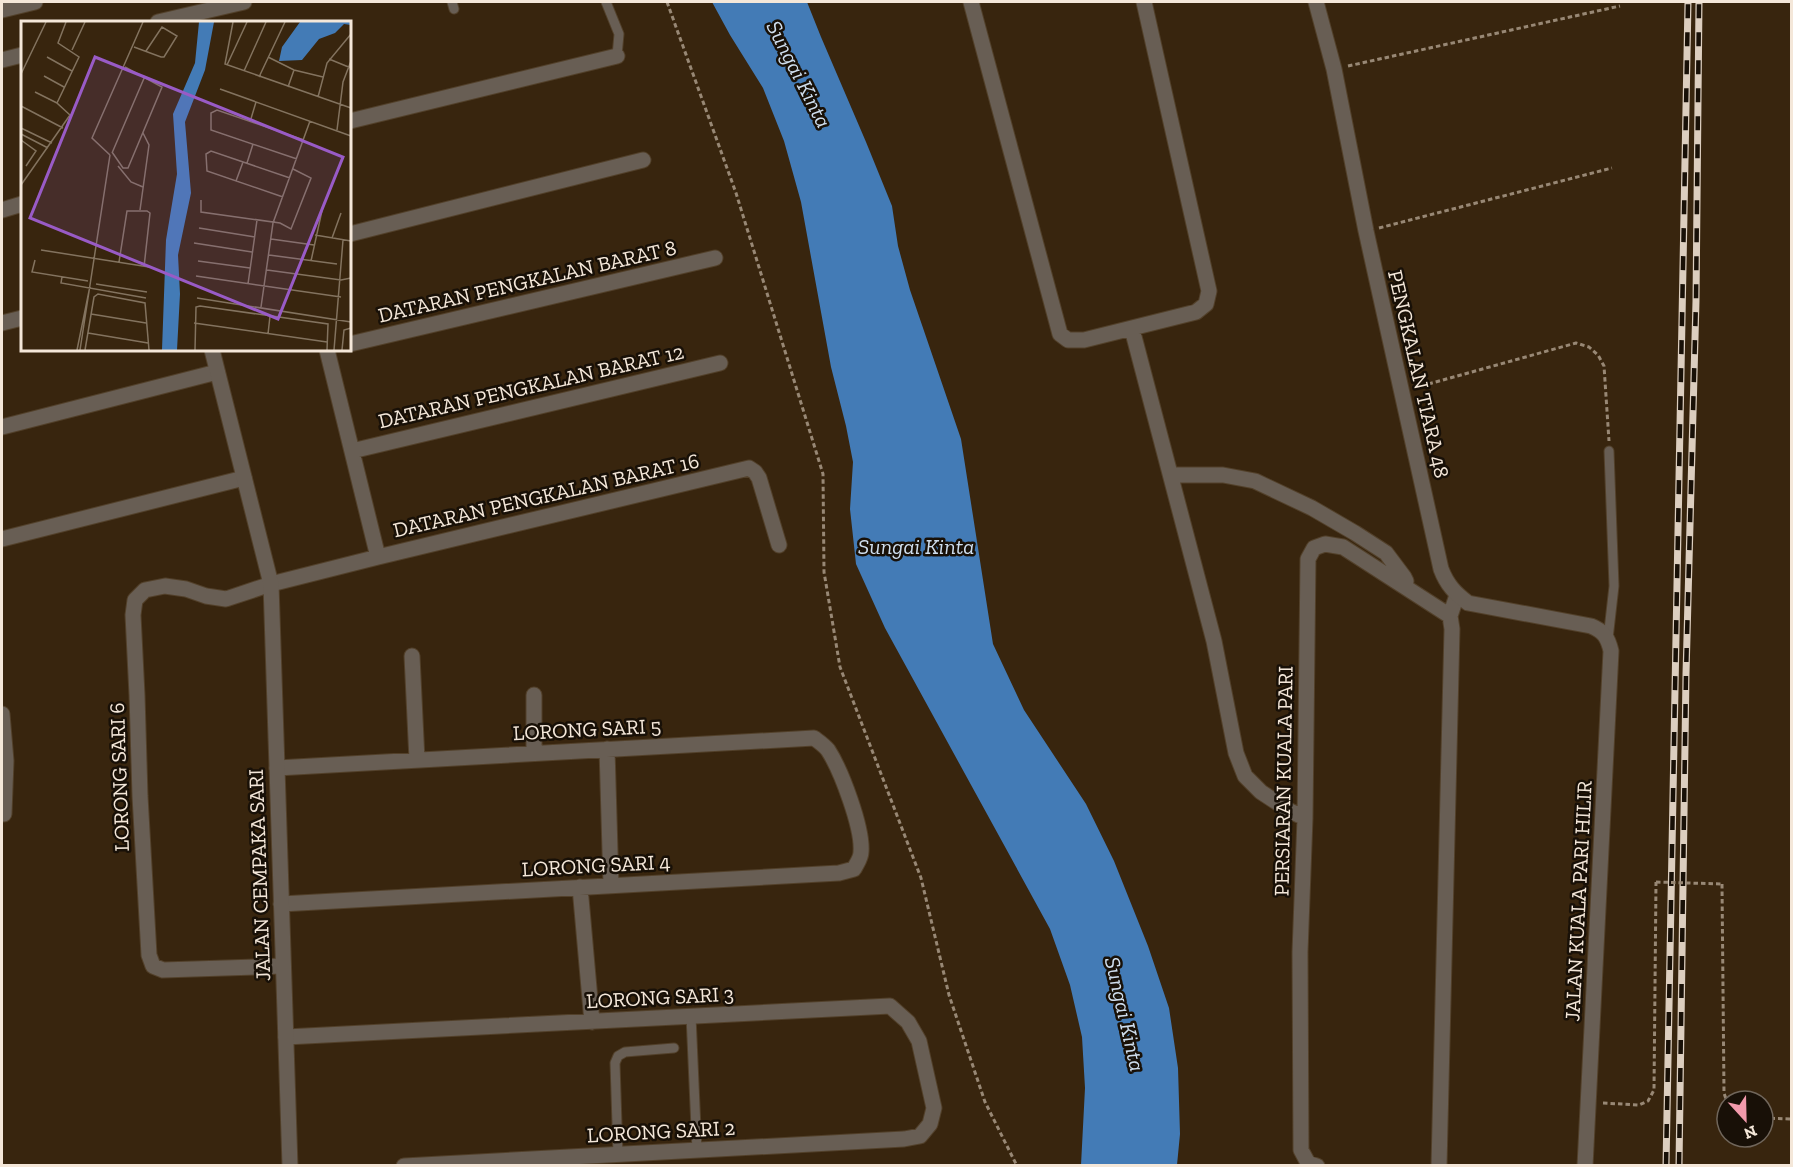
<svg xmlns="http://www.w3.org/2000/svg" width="1793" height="1167" viewBox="0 0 1793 1167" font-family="'Zilla Slab',serif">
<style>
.water{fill:#437bb6}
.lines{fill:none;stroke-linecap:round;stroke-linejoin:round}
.service-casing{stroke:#52402a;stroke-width:11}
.minor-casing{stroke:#52402a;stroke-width:17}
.tertiary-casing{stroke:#52402a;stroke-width:17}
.path{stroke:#988875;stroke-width:3;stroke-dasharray:4.5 3;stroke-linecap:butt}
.service{stroke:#685e54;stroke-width:9}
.minor{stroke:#685e54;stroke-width:15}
.tertiary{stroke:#685e54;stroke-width:15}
.rail-casing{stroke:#dccebf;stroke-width:7}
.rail{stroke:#181007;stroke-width:4.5;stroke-dasharray:14;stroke-linecap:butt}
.path-bridge{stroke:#988875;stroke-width:3;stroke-dasharray:4.5 3;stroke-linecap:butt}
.labels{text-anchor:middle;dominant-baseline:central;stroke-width:5;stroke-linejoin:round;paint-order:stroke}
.street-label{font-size:21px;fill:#f4e7d9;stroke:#181007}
.water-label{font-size:22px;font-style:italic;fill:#cfdeee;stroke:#181007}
.inset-road{fill:none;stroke:#83735f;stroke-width:1.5}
.view{fill:#995bc6;fill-opacity:0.15;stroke:#995bc6;stroke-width:3}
.inset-edge{fill:none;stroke:#f4e7d9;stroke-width:3}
</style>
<rect width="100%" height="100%" fill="#38250e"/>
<path class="water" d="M712,2H807L821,37L866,142L892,206L898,246L910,290L961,439L993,644L1024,710L1086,804L1114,861L1148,946L1169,1008L1178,1068L1180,1134L1177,1165H1081L1085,1088L1082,1037L1070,985L1050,929L885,628L856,564L850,509L853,462L846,426L831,367L801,202L784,141L763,88L730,35Z"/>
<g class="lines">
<g class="service-casing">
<path id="service" d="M452,2L454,9
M606,2L619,34L617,56
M1608,639L1614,586L1609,451
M691,1016L697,1151
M618,1155L615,1063L618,1056L625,1052L674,1048"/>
</g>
<g class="minor-casing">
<path id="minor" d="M971,2L1060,334L1068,340H1084L1196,312L1206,304L1209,291L1144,2
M2,10L35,2
M158,22L244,2
M350,121L617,56
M2,210L22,204
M350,234L643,160
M2,323L22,318
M1132,329L1214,641L1236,753L1245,776L1261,792L1290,811L1305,818
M350,344L715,258
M327,350L378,557
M2,427L217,372
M352,451L720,363
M1171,475H1223L1255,481L1312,508L1355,533L1386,553L1404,577L1406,581L1405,585
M2,539L244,478
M412,656L417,760
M2,714L6,761L4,814
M607,749L611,885
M534,753V695
M277,768L814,738C818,741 824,745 828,750C841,770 863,828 861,852C861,858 857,863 854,869L839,873L281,904
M580,887L592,1022
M283,966L163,970L153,966L149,955L140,796L137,695L133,615L135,600L145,590L165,586L186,589L206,596L226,599L271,584L378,557L749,468L755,472L759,478L779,545
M286,1037L890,1006L908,1022L919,1041L934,1108L930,1124L920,1136L904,1139L404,1166
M1317,1166L1308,1163L1301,1150L1300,952L1305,818L1308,559L1314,548L1325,544L1343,547L1450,616
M1439,1166L1452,629L1450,616L1457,595"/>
</g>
<g class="tertiary-casing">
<path id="tertiary" d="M1316,2L1334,69L1366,231L1441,569C1447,585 1455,593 1468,603L1591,626C1604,631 1608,638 1611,651L1585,1166
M2,60L22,55
M212,350L271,584L290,1166"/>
</g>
<path class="path" d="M667,2L736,193L823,474L824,572L840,667L921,878L949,995L985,1102L1017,1166
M1348,66L1620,6
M1379,228L1612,168
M1414,388L1576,343L1589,347L1598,355L1604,366L1609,441
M1722,884L1724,1093L1727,1102
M1603,1103L1639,1105L1648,1101L1654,1090L1656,882
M1763,1118L1792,1119"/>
<use href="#service" class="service"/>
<use href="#minor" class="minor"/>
<use href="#tertiary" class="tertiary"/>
<g class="rail-casing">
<path id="rail" d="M1666,1166L1688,2
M1679,1166L1686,674L1696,301L1699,2"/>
</g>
<use href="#rail" class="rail"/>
<path class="path-bridge" d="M1656,882L1722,884"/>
</g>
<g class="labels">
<g class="street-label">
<text transform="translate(527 281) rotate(-13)">DATARAN PENGKALAN BARAT 8</text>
<text transform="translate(1419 374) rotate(77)">PENGKALAN TIARA 48</text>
<text transform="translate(531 386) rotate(-13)">DATARAN PENGKALAN BARAT 12</text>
<text transform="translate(546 495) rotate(-13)">DATARAN PENGKALAN BARAT 16</text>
<text transform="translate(587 729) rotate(-3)">LORONG SARI 5</text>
<text transform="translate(119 777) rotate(-92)">LORONG SARI 6</text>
<text transform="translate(1283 781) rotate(-89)">PERSIARAN KUALA PARI</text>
<text transform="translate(596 865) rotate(-3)">LORONG SARI 4</text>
<text transform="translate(259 875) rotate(-92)">JALAN CEMPAKA SARI</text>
<text transform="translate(1578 901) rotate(-87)">JALAN KUALA PARI HILIR</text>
<text transform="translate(660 997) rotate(-3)">LORONG SARI 3</text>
<text transform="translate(661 1131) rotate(-3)">LORONG SARI 2</text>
</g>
<g class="water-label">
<text transform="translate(799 74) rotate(63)">Sungai Kinta</text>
<text x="916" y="546">Sungai Kinta</text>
<text transform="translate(1125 1014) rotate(77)">Sungai Kinta</text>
</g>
</g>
<g transform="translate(21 21)">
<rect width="330" height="330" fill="#38250e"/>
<path d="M178,1H193L184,49L164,101L170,172L157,234L159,273L156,329H141L145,219L156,153L152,93L174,42ZM279,1H330V4L323,3L314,12L298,18L281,39L258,40L261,26Z" fill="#437bb6"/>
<path class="inset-road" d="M212,1L204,43L330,87M113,26L140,36H143L156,15L141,6L125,30M51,29L64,1M26,36L51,50M247,36L273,49L302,56M308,38L330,47M206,44L226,1M223,50L245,1M0,53L25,1M23,55L43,66M238,56L264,1M267,66L273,49M199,68L330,115M14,71L36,82M297,76L306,42L330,13M0,85L42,107M229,101L235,81M0,107L31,122M316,109L322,61L330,40M0,113L27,127M0,119L15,130L5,145M91,131L102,147H107L141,66L104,46M91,132L124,55M89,134L71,117L122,1M276,138L190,109V92L196,89L283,119M226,142L232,123M97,145L110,161L122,166M215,160L222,141M0,164L49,94L36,82L58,36L37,22L45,1M262,176L186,150L185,133L190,130L269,157M180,179V191L259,202L270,208L290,157L272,148M119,189L128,124L122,112M178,207L234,216M294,214L330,220M311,217L320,192M250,218L293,224M173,222L231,231M20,229L128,246M248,234L316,243M14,239L11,251L67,260M177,240L229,247M290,240L302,185M98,241L106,190H126L129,192L123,246M246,249L320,259L330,257M175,255L320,276M41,256L40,262L125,277M75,263L126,271M227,263L236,199M176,277L330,301M240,286L252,202L289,100M70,293L125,302M173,302L306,321M67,312L127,322M247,313L249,295M56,329L68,270M59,329L89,134M64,329L73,276L77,273L124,282L128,329M174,329L175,286L179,285L307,303L306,329M313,329L322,219M321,329L323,309L330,307"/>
<path class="view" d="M74,36L322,136L257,298L9,197Z"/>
<rect width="330" height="330" class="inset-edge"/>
</g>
<rect width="1793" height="1167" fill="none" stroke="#f4e7d9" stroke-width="6"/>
<g transform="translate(1745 1119) rotate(158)"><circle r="28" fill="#181007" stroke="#70665b" stroke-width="1.5"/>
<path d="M0-4.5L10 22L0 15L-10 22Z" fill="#f29aac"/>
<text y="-9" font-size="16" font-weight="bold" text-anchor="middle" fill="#f4e7d9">N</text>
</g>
</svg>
